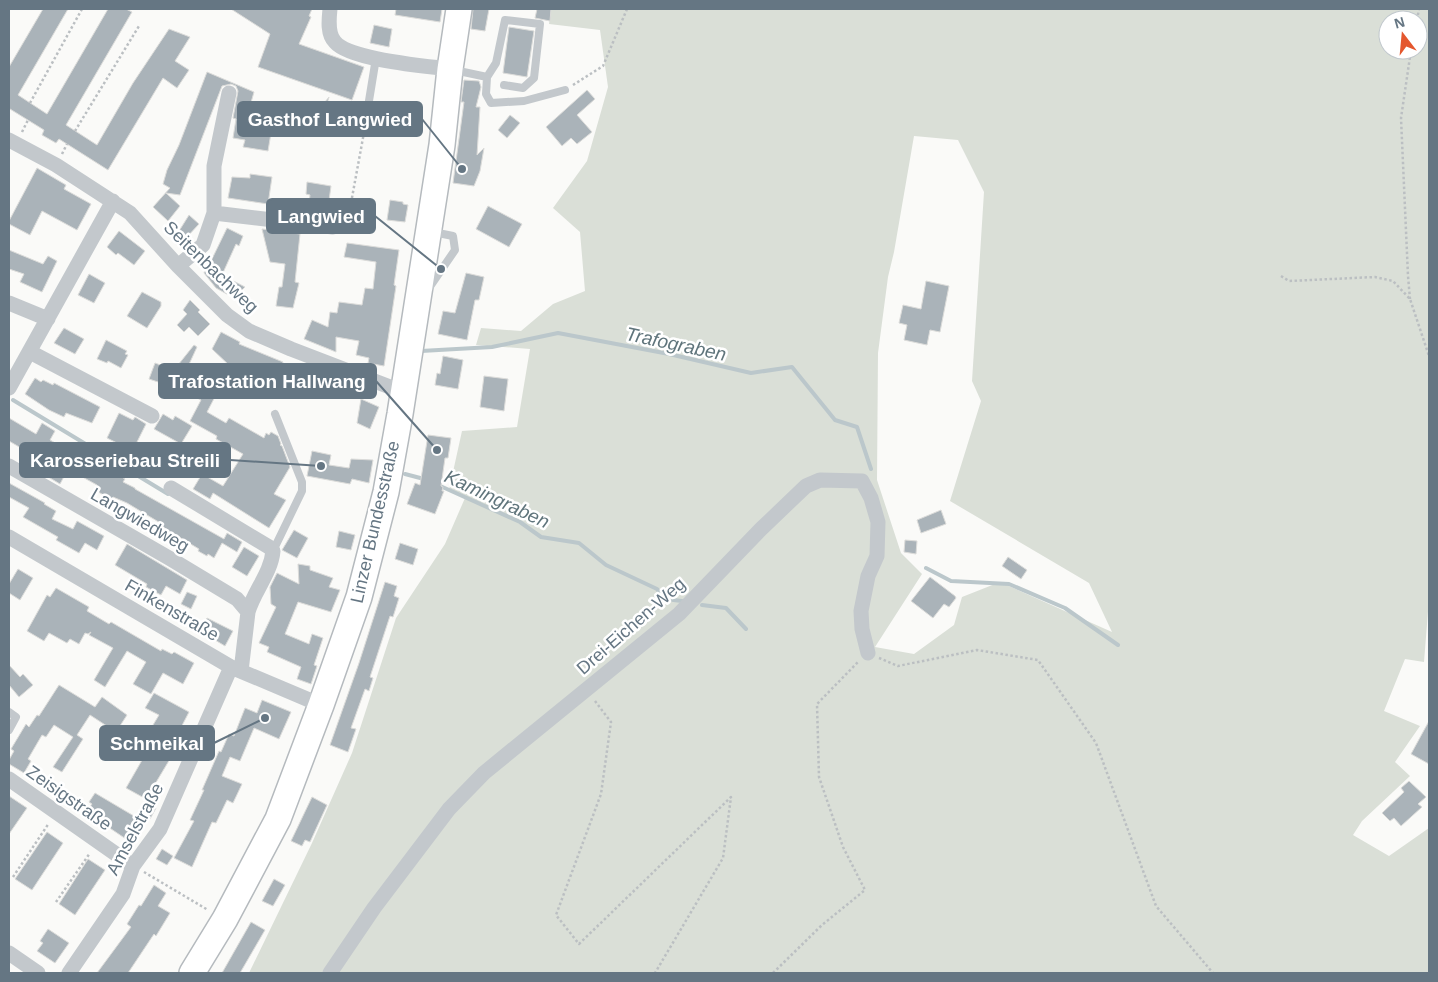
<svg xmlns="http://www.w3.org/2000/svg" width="1438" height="982" viewBox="0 0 1438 982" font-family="Arial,sans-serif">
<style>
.green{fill:#dadfd7;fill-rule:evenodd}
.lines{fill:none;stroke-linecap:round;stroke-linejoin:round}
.stream{stroke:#bbc7cb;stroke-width:4}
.building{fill:#aab3b9;stroke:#dcdcda}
.primary-casing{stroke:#b5babe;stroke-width:28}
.path{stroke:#bbbfc2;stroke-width:2.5;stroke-dasharray:2.5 2.5;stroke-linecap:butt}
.service{stroke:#c3c8cc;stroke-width:8}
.minor{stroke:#c3c8cc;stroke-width:15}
.primary{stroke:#fff;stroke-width:25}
.labels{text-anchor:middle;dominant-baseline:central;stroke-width:5;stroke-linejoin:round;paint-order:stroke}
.street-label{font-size:18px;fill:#657683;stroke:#fff}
.water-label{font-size:19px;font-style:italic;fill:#60757c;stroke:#fff}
.leader{fill:none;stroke:#657683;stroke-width:2}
.callout-dot{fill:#657683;stroke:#fff;stroke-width:2}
.callout{fill:#657683;stroke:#657683;stroke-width:2}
.callout-label{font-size:19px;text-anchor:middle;font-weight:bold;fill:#fff}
</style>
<rect width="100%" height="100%" fill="#fafaf8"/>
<path class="green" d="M551,9H1429V599L1424,662L1405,659L1384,711L1420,726L1395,762L1410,776L1362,821L1353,835L1389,856L1429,828V973H249L312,843L352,753L396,618L445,544L465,498L449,490L462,431L517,427L530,349L476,345L481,328L521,331L553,304L585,291L580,232L553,208L587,161L608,87L600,30L549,24ZM1388,20H1418V50H1388ZM914,136L958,140L984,192L972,381L981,401L950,501L1089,583L1112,632L1000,582L962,597L954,625L914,654L875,647L922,574L901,553L877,480L878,353L888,277L894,252Z"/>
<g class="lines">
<path class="stream" d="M421,351L492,347L558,333L669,354L751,373L792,367L835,420L857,427L871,469
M13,400L168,494
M405,474L424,479
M438,485L520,522L541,537L579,543L606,565L657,589L665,599L682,601
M926,568L951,581L1009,584L1065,608L1118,645
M702,605L726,608L746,629"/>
</g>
<path class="building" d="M43,9H68L18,95L47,114L108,9H126L132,12L66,125L97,145L133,83L169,29L190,37L175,61L189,70L177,88L163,78L108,170L59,139L56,143L42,135L44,130L10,109L9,111V67Z
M231,9H312L309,16L311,17L299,44L364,67L352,100L258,67L270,34Z
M396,9H442L440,22L395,15Z
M473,9H489L485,31L471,29Z
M537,9H551L550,21L535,18Z
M374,25L392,29L389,47L370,43Z
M509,27L534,31L527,77L503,73Z
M207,72L254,92L250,106L254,107L252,124L272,127L268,151L243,147L245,140L233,138L236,119L233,118L238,91L236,86L231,84L222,86L180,195L166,193L180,206L168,221L153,207L170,188L163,184L167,170L179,145Z
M464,80L479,81L481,87L476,107H480L477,155L484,148L480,171L474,186L453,183L464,102H461Z
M587,90L595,99L577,115L592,132L577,144L571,138L562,146L546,127Z
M329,97L325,110L327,111L322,118L318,129L305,124L311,118L301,116L305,105L311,107L315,102L321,107Z
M510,115L520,123L507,138L498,130Z
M37,168L66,185L64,189L91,204L77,230L42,211L30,235L9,224V221Z
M250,174L272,177L268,204L228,198L232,177L250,178Z
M307,182L331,186L327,215L308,212L310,195L306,194Z
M390,200L403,202V204L408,205L405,222L387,220Z
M488,206L522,224L509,247L476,229Z
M189,215L199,224L186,238L179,231Z
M227,228L243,236L239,246L236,244L222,275L245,287L234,298L216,288L204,273L207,262L210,263Z
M262,229L300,234L295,282L299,283L293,308L276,306L279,287H282L285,264L270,262Z
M119,231L145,251L134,265L118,253L116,255L107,247Z
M347,243L399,250L394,285L396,286L384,366L368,363L369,358L356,355L359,341L336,337V352L304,339L312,320L328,327L330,312L337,313L339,302L362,305L365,288L373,289L376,262L344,257Z
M9,250L43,264L48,256L57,261L42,292L20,282L24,274L9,269Z
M466,273L484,277L479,300H475L467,340L438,334L443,311L455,313Z
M89,274L105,283L94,303L78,295Z
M926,281L949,286L940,332L930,330L927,345L904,340L907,325L899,323L903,305L921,309Z
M142,292L161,302V306L147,328L127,316Z
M190,300L200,310L198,312L210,324L198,336L189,327L184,332L177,325L187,314L183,310Z
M64,328L84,339L75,354L54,343Z
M221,332L240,342L239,344L283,362L279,379L262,371L259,379L230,366L212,349Z
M106,340L127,351L125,354L128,355L121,368L108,361L107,363L97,359Z
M194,345L197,347L185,373L218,391L207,412L226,423L229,418L264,438L266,433L269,435L271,432L278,436L281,444L280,445L282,446L290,467L274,494L286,500L269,528L213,493L210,499L193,489L202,474L223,486L243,454L216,439L217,436L190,421L201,400L182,390V388L162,381L161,383L149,379L155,363L174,370Z
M443,356L463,360L458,389L435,385L437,373L440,374Z
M484,376L508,379L504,411L480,407Z
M35,378L41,382L43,380L53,385L54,383L100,407L92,423L66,413L64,417L49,410L25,394Z
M361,399L379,407L370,429L357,423Z
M119,413L133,420L135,417L146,424L136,444L170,462L162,477L128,459L132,453L115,445L117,443L107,438Z
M163,414L173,420L175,416L192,426L181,444L154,429Z
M9,418L36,434L42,423L55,431L50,440L83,459L85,455L125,479L123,482L135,488V489L224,539L227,533L242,542L237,552L222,543L214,558L208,554L207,556L198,551L199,549L179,537L178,538L167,532L168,530L161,526L162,524L127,503L113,497L112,500L95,490L97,485L68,469L60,484L45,475L55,457L38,447L33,455L9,441Z
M428,435L451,438L448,458H445L441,486L443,487L442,491H444L435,514L407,504L415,483L420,485Z
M312,451L331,455L329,465L349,468L351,459L373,460L369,483L352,479L350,484L307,476Z
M9,483L45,503L44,504L56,511L52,519L73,529L77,521L104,536L97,550L85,543L79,553L56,540L58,537L23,517L29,508L9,497Z
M941,510L946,524L921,533L917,520Z
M294,530L308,538L297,558L282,550Z
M339,531L355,535L351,550L336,547Z
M905,540L917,541L916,554L904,552Z
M400,543L418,549L413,565L395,559Z
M127,544L187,580L180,594L166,586L161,595L146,587L147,584L115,565Z
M244,547L259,556L247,576L232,567Z
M1008,557L1027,570L1021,579L1002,566Z
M298,564L310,566V570L333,578L329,587L340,590L331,612L298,602L285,634L309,644L312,634L323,638L314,665L317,666L311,684L297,679L301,667L267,652L269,647L259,643L276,607L271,604L270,587L277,573L299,584Z
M18,569L33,578L20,600L9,593V584Z
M930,577L955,596L956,598L949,607L944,604L933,618L911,601Z
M385,582L397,586L394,596L399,598L393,617L390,616L370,677L373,678L369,691L365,689L351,728L356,729L348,752L330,745L359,663Z
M56,588L89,607L87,611L109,624L111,622L161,651L162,649L172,654L174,652L194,663L183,684L163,673L151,694L133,684L146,662L127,651L105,687L94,680L113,648L89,635L91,632L88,634L85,633L79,644L70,639L67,643L49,633L44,641L27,631L47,595L50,597Z
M187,592L197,596L191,609L181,604Z
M207,618L233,631L225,646L200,631Z
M9,665L20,677L23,674L33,685L19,697L9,685Z
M59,685L95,707L102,697L127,715L116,732L90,715L77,735L83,739L62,772L53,767L73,737L54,725L46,737L42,735L28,759L31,761L24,773L9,764V760L14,751L11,749L26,724L29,727L37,715L39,716Z
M154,693L189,712L174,741L179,744L146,799L126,788L145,755L138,750L159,715L145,708Z
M262,700L291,712L279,739L254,728L240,761L230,757L222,776L242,784L233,803L227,800L216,823L212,822L192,867L174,858L194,821L190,820L204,790H202L219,751L221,752L229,734L234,736L245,708L257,713Z
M1429,721V764L1411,754Z
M1409,781L1426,797L1418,804L1422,807L1401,826L1394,818L1390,821L1382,813L1404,792L1401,788Z
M95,793L139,819L126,839L86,812L92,804L89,802Z
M9,796L27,808L9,834Z
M312,797L327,805L310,842L305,840L302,846L291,841Z
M144,802L156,808L150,819L138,813Z
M47,832L63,843L32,890L15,879Z
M162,849L173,856L167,865L156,859Z
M88,859L105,870L75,915L59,904Z
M274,879L285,885L273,906L262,901Z
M154,885L166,893L158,906L170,913L156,936L154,934L128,973H97L131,927L127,924L139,905L141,906Z
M251,922L265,930L240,973H222Z
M48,929L69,943L55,963L37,951L43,943L40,941Z"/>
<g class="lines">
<g class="primary-casing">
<path id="primary" d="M192,973L225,919L278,819L321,705L359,597L386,492L400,414L442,145L450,69L459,9"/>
</g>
<path class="path" d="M1417,20L1419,9
M573,85L603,66L627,9
M30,103L82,9
M75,131L139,26
M22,132L28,120
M62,154L67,144
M351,203L365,127
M1281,276L1289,281L1375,277L1393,281L1410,299L1429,356
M1410,299L1408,276L1401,118L1411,50
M879,658L898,666L977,650L1038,660L1096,743L1156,906L1213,973
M595,701L611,722L601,794L556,915L579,944L731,797L723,858L655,973
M144,872L208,910
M13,877L49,823
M56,902L90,853
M773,973L822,925L865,890L843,847L819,777L817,704L858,662"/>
<path class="service" d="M454,70L487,77L486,94L491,103L524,101L565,90
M487,77L496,63L505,20L540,24L534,78L523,88L504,85
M366,119L376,58
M429,288L455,250L453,236L433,232
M273,551L302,491V482L275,414
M9,712L16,717L9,730"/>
<path class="minor" d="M330,9C329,19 327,34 335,42C350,60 425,66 450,69
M9,140L56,165L130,213L178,266L227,315L249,331L291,349L403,392
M214,213L333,227L341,224L349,217
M178,266L203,245L214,213V166L229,93
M9,303L48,319
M30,352L152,416
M9,388L113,201
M9,466L169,558L237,599L248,612L241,671
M171,488L269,547L273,551C271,573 254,591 248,612
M9,537L231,667L321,705
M9,779L133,866
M9,953L38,973
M69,973L123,894L133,866L160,829L231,667
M330,973L374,908L449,809L484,773L679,614L761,529L806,486L820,480L862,481L871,498L878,522L877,556L868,576L861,611L862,629L868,653"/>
<use href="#primary" class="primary"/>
</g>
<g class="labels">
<g class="street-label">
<text transform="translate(211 267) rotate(44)">Seitenbachweg</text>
<text transform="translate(140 520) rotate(30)">Langwiedweg</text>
<text transform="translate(375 522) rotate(-77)">Linzer Bundesstraße</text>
<text transform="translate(172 610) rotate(30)">Finkenstraße</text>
<text transform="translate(631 626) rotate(-41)">Drei-Eichen-Weg</text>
<text transform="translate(69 798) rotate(35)">Zeisigstraße</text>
<text transform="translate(135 829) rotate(-62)">Amselstraße</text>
</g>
<g class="water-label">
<text transform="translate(676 344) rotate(12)">Trafograben</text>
<text transform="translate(497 499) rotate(25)">Kamingraben</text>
</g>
</g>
<path class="leader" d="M462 169L422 119M441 269L375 216M437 450L376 381M321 466L230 460M265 718L214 743"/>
<g class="callout-dot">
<circle cx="462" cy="169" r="5"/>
<circle cx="441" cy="269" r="5"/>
<circle cx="437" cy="450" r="5"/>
<circle cx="321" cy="466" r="5"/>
<circle cx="265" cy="718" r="5"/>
</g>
<g class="callout">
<rect x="238" y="102" width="184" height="34" rx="5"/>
<rect x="267" y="199" width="108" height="34" rx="5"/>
<rect x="159" y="364" width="217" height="34" rx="5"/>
<rect x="20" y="443" width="210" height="34" rx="5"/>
<rect x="100" y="726" width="114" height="34" rx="5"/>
</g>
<g class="callout-label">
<text x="330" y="126">Gasthof Langwied</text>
<text x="321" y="223">Langwied</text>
<text x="267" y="388">Trafostation Hallwang</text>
<text x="125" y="467">Karosseriebau Streili</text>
<text x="157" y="750">Schmeikal</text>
</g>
<rect width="1438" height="982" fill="none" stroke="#657683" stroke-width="20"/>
<g transform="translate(1403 35) rotate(344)"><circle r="24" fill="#ffffff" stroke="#c1c8cd"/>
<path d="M0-4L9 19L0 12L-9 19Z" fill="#e4572e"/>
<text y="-8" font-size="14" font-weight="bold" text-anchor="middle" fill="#657683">N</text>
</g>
</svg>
